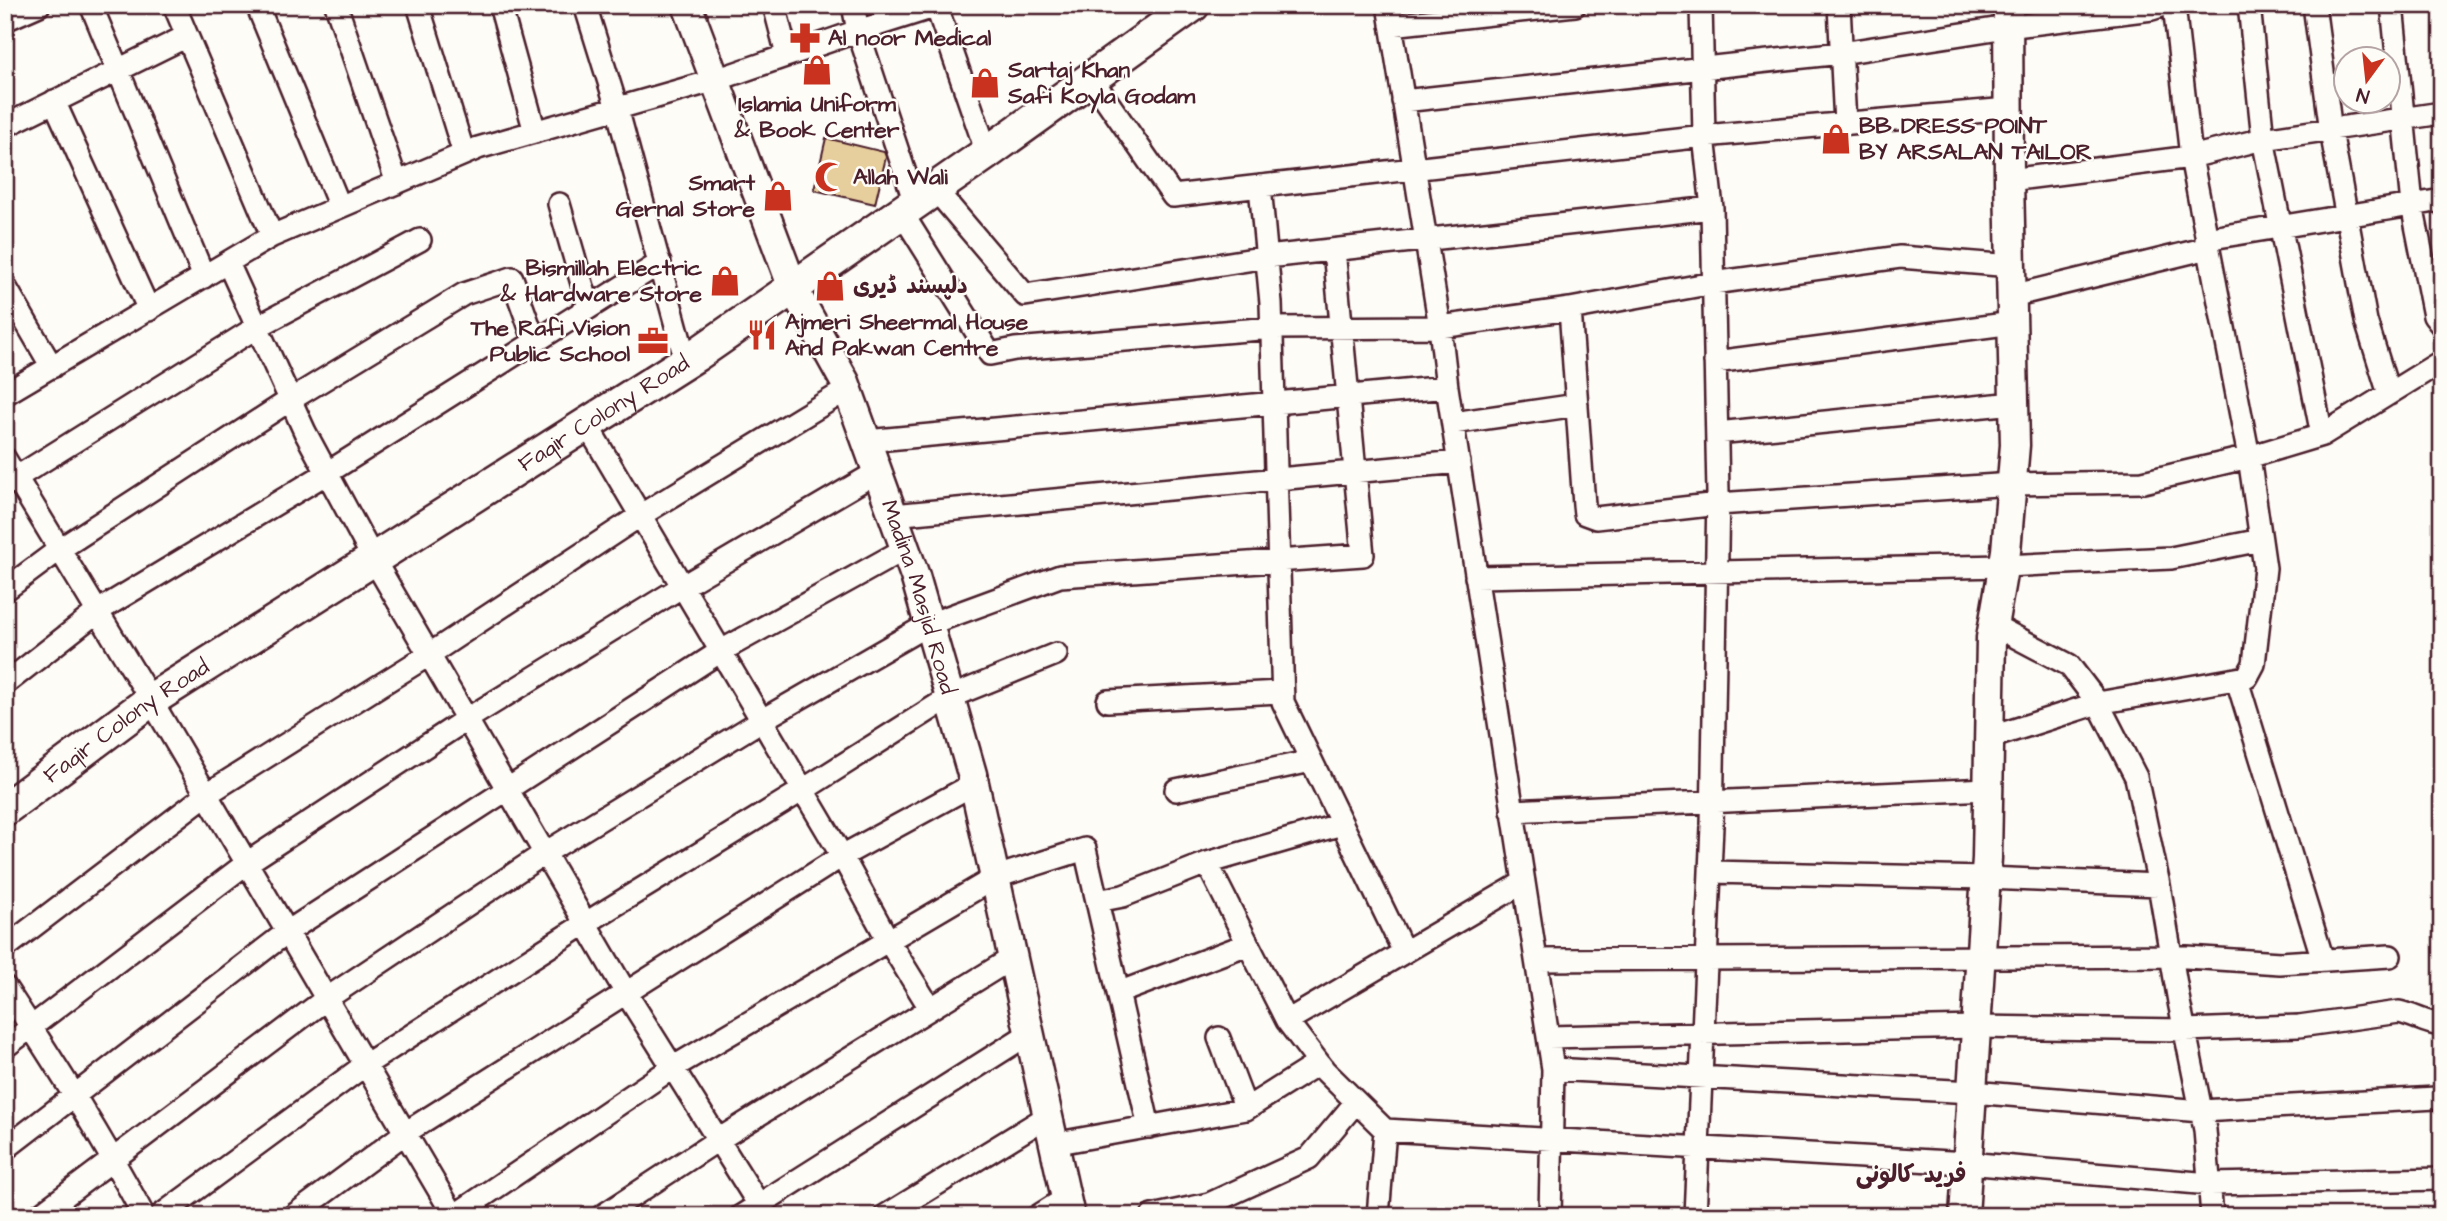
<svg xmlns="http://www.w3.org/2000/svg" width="2447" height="1221" viewBox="0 0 2447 1221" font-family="'Architects Daughter','Playpen Sans Arabic',sans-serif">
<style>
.building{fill:#e7ce9d;stroke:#4a1f2b;stroke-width:2}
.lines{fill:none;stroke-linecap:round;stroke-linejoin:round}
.street-casing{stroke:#4a1f2b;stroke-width:26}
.secondary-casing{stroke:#4a1f2b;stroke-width:33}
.primary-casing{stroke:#4a1f2b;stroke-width:37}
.street{stroke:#fdfcf7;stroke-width:21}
.secondary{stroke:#fdfcf7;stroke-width:28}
.primary{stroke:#fdfcf7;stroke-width:32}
.labels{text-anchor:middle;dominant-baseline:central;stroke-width:5;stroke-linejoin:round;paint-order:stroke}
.poi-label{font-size:23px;font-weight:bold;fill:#4a1f2b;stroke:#fdfcf7;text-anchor:start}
.street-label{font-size:23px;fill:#4a1f2b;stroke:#fdfcf7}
.neighbourhood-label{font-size:24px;font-weight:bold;fill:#4a1f2b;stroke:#fdfcf7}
</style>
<rect width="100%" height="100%" fill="#fdfcf7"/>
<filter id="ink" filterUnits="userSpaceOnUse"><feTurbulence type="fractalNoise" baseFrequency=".0143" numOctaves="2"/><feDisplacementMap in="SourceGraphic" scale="14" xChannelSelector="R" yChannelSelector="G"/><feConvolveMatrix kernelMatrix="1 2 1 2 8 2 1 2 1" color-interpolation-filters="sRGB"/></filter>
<g filter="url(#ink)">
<path class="building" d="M826,138L884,152L886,157L875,204L814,190Z"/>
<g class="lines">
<g class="street-casing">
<path id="street" d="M91,5L204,277
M174,5L272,236
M257,5L340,207
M336,5L397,183
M418,5L464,154
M500,5L535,132
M585,5L617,108L686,362
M774,5L787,55
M853,5L858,31L915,203
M936,5L987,153
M1388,5L1440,327L1447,387L1553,1069L1550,1216
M1839,5L1845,124
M2249,5L2263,139L2322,435
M2314,5L2331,131L2366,321L2389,394
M2392,5L2412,205L2434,316L2442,326
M5,20L39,5
M1391,25L1575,5
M1091,78L1173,196L1704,136L2008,109
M54,101L149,310
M1403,101L1841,53L2007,27L2152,9L2164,5
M5,126L187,36
M2009,180L2191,157L2263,139L2442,113
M1260,186L1271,303L1283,702L1404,952
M935,189L1025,295L1267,257L1712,208
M559,204L589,308
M902,213L990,354L1015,349L1272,328L1440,327L1570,309L1713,283L1900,257L2012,266
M2206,239L2442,200
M228,263L305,432L374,560L626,993L766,1216
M5,286L52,367
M2012,296L2208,248
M1570,309L1584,505L1585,514L1596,518L1718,504L2012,484L2143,482L2249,457L2322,435L2442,361
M1715,362L2013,323
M5,394L272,236L478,148L716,80L858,31L940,5
M1453,423L1577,405
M587,425L842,856L888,940L930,1008
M1717,433L2014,403
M866,441L1447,387
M5,459L151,700L454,1216
M6,484L257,327L420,240
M893,515L1459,462
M1476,577L2004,566L2171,558L2261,540
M5,590L60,549L290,400L464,294L512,278L535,342
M1993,625L2069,665L2098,703L2136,777L2159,885L2179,1002L2205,1130L2212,1216
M2237,680L2323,960
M5,684L98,611L327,473L660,263
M1108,701L1282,692
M1989,738L2098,703L2247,677L2254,664L2265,568L2249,457L2191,157L2174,5
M1176,790L1311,761
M1512,811L1988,789
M1207,863L1287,1021L1325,1071L1385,1130L1967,1163L2210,1184L2442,1179
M1710,872L1986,878L2159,885
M1097,901L1123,896L1207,863L1342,824
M5,948L207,794L430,654L641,515L848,389
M1536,960L2171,956L2280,963L2390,956
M5,987C54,1062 102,1137 144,1216
M1118,993L1248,944
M1287,1021L1524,882
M1548,1037L1976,1027L2185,1030L2299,1026L2399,1012C2414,1015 2427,1024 2442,1025
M1219,1038L1246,1109
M5,1047L247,863L467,719L683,586L877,472
M1553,1069L1972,1092L2201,1111L2436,1098
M1053,1144L1246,1109L1319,1063
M5,1149L287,932L721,651L905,549
M38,1216L326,999L545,853L762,720L929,624L1060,576L1363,555L1334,250
M160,1216L365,1065L586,923L803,790L950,697L1056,654
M293,1216L405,1133L842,856L974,784
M454,1216L672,1068L996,877L1085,849L1149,1127
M602,1216L718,1140L1014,957
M741,1216L1030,1033
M885,1216L1048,1116
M1038,1216L1065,1199
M1152,1216L1209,1204L1309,1158L1356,1102
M1378,1216L1385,1130
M1695,1216L1712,826L1718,493L1712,208L1704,136L1701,5"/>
</g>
<g class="secondary-casing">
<g id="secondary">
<path id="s1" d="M687,5L793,288L845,382L915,576L972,774L1070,1216"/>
<path d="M1964,1216L1987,858L1991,638L2006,551L2015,445L2009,180L2008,5"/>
</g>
</g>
<g class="primary-casing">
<g id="primary">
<path id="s2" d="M5,809L151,700L696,355L987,153L1193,5"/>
</g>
</g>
<use href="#street" class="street"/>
<use href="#secondary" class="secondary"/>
<use href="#primary" class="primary"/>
</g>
</g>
<defs>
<g id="pharmacy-bare" transform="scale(2.415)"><path d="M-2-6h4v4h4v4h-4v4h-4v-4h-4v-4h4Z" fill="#c8321e" stroke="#fdfcf7" stroke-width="2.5" paint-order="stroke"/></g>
<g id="shop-bare" transform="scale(2.415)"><path d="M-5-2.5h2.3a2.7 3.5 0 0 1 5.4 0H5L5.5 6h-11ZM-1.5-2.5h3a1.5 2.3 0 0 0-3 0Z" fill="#c8321e" stroke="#fdfcf7" stroke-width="2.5" paint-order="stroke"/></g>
<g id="mosque-bare" transform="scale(2.415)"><path d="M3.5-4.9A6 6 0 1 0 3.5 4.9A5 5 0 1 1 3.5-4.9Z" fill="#c8321e" stroke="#fdfcf7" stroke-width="2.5" paint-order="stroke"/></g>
<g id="restaurant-bare" transform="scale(2.415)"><path d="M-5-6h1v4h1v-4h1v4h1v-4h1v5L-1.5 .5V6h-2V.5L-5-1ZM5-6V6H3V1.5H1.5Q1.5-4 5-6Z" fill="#c8321e" stroke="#fdfcf7" stroke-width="2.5" paint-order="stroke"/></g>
<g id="office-bare" transform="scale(2.415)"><path d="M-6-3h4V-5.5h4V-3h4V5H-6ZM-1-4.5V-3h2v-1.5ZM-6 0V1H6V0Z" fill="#c8321e" stroke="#fdfcf7" stroke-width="2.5" paint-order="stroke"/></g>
</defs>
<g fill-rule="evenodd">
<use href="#pharmacy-bare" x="805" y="38"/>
<use href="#shop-bare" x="817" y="70"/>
<use href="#shop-bare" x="985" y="83"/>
<use href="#shop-bare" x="1836" y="139"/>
<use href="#mosque-bare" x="830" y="177"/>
<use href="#shop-bare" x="778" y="196"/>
<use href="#shop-bare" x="725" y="281"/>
<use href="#shop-bare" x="830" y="286"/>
<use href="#restaurant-bare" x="762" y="335"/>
<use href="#office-bare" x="653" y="341"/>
</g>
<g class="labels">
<g class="poi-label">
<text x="828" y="38">Al noor Medical</text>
<text x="1008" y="70">Sartaj Khan<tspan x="1008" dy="26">Safi Koyla Godam</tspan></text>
<text x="817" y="104" text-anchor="middle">Islamia Uniform<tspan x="817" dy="26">&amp; Book Center</tspan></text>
<text x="1859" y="126">BB DRESS POINT<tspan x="1859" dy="26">BY ARSALAN TAILOR</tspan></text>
<text x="853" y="177">Allah Wali</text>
<text x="755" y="183" text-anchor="end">Smart<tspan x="755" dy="26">Gernal Store</tspan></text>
<text x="702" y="268" text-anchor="end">Bismillah Electric<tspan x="702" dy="26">&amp; Hardware Store</tspan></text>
<text x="853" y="286">دلپسند ڈیری</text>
<text x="785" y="322">Ajmeri Sheermal House<tspan x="785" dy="26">And Pakwan Centre</tspan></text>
<text x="630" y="328" text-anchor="end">The Rafi Vision<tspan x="630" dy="26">Public School</tspan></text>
</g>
<g class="street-label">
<text stroke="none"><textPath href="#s2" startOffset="718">Faqir Colony Road</textPath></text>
<text stroke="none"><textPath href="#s1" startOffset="637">Madina Masjid Road</textPath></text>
<text stroke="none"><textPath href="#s2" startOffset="150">Faqir Colony Road</textPath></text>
</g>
<g class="neighbourhood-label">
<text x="1911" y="1175">فرید کالونی</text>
</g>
</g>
<rect width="2447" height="1221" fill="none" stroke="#fdfcf7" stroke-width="28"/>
<rect x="14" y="14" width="2419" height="1193" fill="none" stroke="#4a1f2b" stroke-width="2.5" filter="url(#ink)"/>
<g transform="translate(2367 80) rotate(195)"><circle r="33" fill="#fdfcf7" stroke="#b5a4a5" stroke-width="2"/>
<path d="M0-5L12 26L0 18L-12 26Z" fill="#c8321e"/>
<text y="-10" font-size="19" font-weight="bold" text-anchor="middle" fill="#4a1f2b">N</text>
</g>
</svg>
